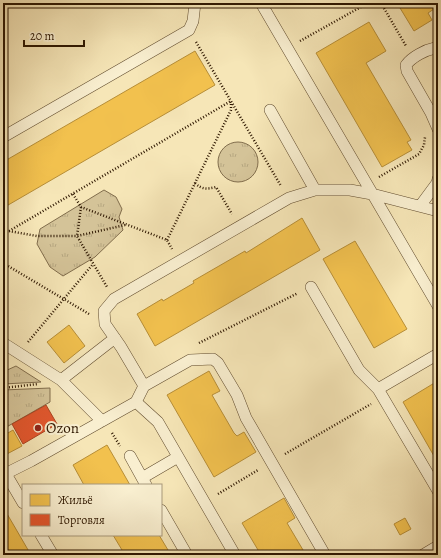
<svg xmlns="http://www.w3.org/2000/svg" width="441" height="558" viewBox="0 0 441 558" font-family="Alegreya,serif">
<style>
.grass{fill:url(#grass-tufts);stroke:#816d4c}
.homes{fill:#f2c14e;stroke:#b78e37}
.shops{fill:#e4572e;stroke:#ad4420}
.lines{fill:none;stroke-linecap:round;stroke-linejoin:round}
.service-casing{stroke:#604b2e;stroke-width:12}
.path{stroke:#2e1701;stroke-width:2.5;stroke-dasharray:1 2;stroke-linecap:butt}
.service{stroke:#f9efd0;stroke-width:11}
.poi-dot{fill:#8f2418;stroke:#f9efd0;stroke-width:1.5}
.labels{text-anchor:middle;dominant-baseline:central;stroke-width:4;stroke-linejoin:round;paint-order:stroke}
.poi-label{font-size:15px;fill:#2e1701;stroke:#f9efd0;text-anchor:start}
</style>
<defs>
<pattern id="grass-tufts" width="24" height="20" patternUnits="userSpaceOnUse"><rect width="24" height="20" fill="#d4c398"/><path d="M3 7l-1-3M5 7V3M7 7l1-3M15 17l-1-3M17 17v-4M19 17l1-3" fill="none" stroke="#b6a781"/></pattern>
</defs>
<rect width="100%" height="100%" fill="#f6e6b7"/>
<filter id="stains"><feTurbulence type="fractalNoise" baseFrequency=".005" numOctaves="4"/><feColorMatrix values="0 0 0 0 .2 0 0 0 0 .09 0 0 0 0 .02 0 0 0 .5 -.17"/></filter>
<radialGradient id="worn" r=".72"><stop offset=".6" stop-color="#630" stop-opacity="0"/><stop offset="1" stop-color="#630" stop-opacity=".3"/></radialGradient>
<path class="grass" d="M218 162a20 20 0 1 1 40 0a20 20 0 1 1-40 0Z
M104,190L116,197L122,209L119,217L123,230L95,257L63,276L50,267L37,244L40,229Z
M16,366L41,382L3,384V372Z
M50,388V402L3,429V390Z"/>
<path class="homes" d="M397,3H438V16L434,9L428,13L432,20L414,31Z
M369,22L386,51L366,63L411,140L407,142L412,150L382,167L316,53Z
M195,51L215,85L3,208V162Z
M302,218L320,250L155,346L137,314L162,299L163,301L194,283L193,281L245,251L246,253Z
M355,241L407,329L374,348L323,259Z
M69,325L85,346L64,363L47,342Z
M209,371L220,391L212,395L234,433L237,436L244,432L256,452L214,477L167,395Z
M436,382L438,385V463L403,402Z
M13,430L22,446L5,455L3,451V436Z
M107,445L118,464L130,485H84L73,465Z
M284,498L295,518L287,523L306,555H261L242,523Z
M3,507L13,524L31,555H3Z
M405,518L411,529L400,535L394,524Z
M113,535H159L171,555H125Z"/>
<path class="shops" d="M46,405L57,424L23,444L12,424Z"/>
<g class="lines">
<g class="service-casing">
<path id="service" d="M261,3L438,306
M438,50L435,48C425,50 412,57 406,65L407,71L431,113L438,129
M270,110L315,190
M3,137L189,30L193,21L195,3
M420,206L437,183L438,179
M311,287L359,370L378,389L438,491
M3,343L61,380L102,421
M61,380L115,338
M144,386L190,360L213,359L218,363L237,395L246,418L325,555
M378,389L438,354
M136,402L144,386L121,347L105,324L104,311L114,299L289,198L315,190H350L372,194L438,211
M130,456L146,485
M6,474L23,503
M3,475L31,461L136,402L158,422L235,555
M142,478L178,457
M161,510L187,555
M41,535L53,555
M423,555L438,546"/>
</g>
<path class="path" d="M381,3L406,46
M300,41L368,3
M196,42L281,186
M379,177L419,154L424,145L425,137
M195,183C202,190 208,189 216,187L232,214
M73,194L81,207L167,240L172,249
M81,207L77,236L107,287
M3,230L37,236H77L125,225
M9,231L231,101
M167,240L231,110V102
M3,263L89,314
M28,342L93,264
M199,343L298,293
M3,368L8,365
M3,388L38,384
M112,433L120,446
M285,454L371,404
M218,494L258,470"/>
<use href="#service" class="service"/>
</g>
<circle class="poi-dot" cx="38" cy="428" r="4"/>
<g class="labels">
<g class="poi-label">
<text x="46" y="428">Ozon</text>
</g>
</g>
<rect width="441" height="558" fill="none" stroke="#f6e6b7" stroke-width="16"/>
<rect x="4" y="4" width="433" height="550" fill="none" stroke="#2e1701" stroke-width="2"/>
<rect x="8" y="8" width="425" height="542" fill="none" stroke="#2e1701"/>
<rect x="22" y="484" width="140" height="52" fill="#f9efd0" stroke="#a8997d"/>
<rect x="30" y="494" width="20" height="12" fill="#f2c14e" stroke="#a8997d"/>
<text x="58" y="504" font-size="12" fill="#2e1701">Жильё</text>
<rect x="30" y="514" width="20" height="12" fill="#e4572e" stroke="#a8997d"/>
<text x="58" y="524" font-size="12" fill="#2e1701">Торговля</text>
<path d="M24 40v6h60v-6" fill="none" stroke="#2e1701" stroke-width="2"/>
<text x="30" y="40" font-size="12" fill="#2e1701" stroke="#f9efd0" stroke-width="3" paint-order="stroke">20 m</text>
<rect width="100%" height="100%" filter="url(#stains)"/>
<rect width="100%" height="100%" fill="url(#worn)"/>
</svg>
